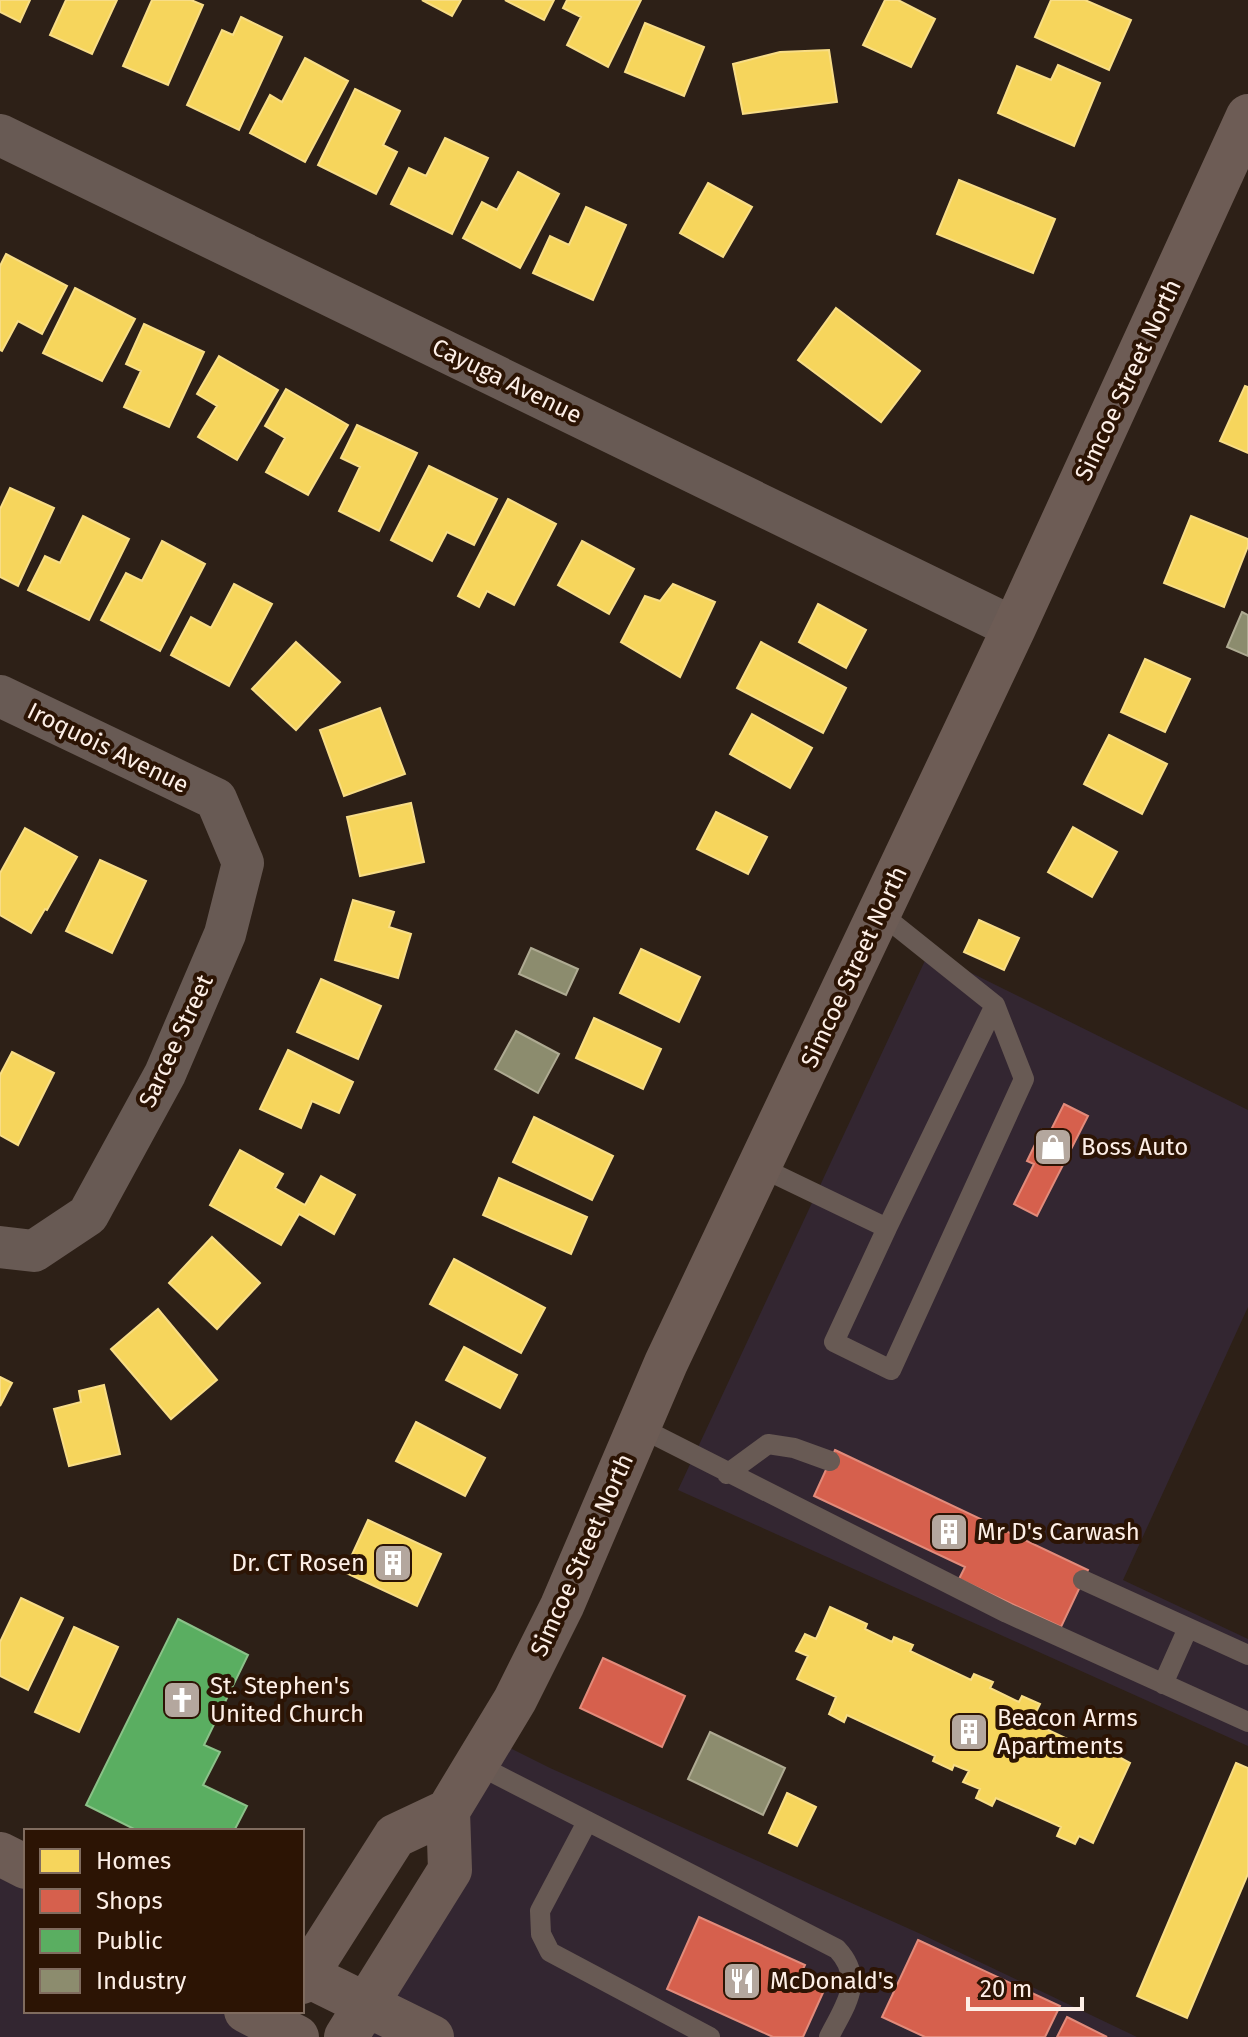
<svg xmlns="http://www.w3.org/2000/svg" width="1248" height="2037" viewBox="0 0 1248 2037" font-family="'Fira Sans',sans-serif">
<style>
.commercial{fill:#332631}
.homes{fill:#f6d55c;stroke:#f8dd86;stroke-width:2}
.shops{fill:#d6604d;stroke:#e28b7b;stroke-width:2}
.public{fill:#5aae61;stroke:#8bc289;stroke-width:2}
.industry{fill:#8c8c6e;stroke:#aeaa92;stroke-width:2}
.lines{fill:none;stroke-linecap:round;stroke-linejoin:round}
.lane{stroke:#685a54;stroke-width:20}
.street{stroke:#685a54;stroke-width:42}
.secondary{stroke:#6d5c55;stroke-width:44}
.labels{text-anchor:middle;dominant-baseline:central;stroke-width:8;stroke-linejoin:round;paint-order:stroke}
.street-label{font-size:24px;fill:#fdefe7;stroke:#2c1404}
.poi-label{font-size:24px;fill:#fdefe7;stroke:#2c1404;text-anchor:start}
</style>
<rect width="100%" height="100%" fill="#2d2017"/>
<path class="commercial" d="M929,952L1248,1110V1307L1123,1580L1248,1639V1746L678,1490Z
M490,1738L550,1768L923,1935L1137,2037H347Z
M0,1854L26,1867V2011H233L269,2037H0Z"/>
<path class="homes" d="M0,0H30L20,22L0,12Z
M66,0H117L92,54L50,35Z
M152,0H191L203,5L168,85L123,66Z
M422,0H461L452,16Z
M505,0H554L544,20Z
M567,0H641L608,67L567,45L581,17L563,8Z
M885,0H898L935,19L911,67L863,45Z
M1051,0H1085L1131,20L1109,70L1035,37Z
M241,17L282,37L239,130L187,105L222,30L233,35Z
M645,23L704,47L684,96L625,72Z
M829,50L837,102L743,114L733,64L780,52Z
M305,58L348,81L305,162L250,133L270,95L282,102Z
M1058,65L1100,83L1074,146L998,113L1017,66L1051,80Z
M355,89L400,111L383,145L397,152L376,194L318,165Z
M445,138L488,158L452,234L391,204L409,168L426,176Z
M518,172L559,194L520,268L463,238L482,202L497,210Z
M959,180L1055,219L1033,273L937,234Z
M708,183L752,207L723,257L680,233Z
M586,207L626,225L593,300L533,273L550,236L569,245Z
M6,254L67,286L42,334L18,321L2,351L0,350V266Z
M75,288L135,319L102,381L43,353Z
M836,308L920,371L881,422L798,360Z
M144,324L204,352L169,427L124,407L141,371L126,364Z
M219,356L278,390L237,460L198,437L217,406L197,394Z
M1245,386L1248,387V453L1220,441Z
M286,389L348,425L308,495L266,472L285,438L265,426Z
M357,425L417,453L379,531L339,511L360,467L341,458Z
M429,466L497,499L474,545L447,532L432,561L391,540Z
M10,488L54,508L18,586L0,577V509Z
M508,499L556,524L514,605L487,591L479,607L458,596Z
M83,516L129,539L89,620L28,590L45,556L60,563Z
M1191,516L1248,539V546L1224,607L1164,583Z
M162,541L205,564L160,651L101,620L126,573L142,581Z
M582,541L634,569L609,614L558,585Z
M234,584L272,604L229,686L171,655L191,617L211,628Z
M673,584L715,602L680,677L621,642L645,596L660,601Z
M818,604L866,630L846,668L799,642Z
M296,642L340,682L296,730L252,689Z
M761,642L846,688L823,733L737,688Z
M1145,659L1190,679L1165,732L1121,712Z
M380,708L405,774L344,796L320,730Z
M752,714L812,748L790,788L730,754Z
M1109,735L1167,764L1142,814L1084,784Z
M411,803L424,862L360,876L347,817Z
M716,812L767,837L748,874L697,849Z
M1073,827L1117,852L1092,897L1048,872Z
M25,828L77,857L47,910L45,909L31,933L0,915V873Z
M100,860L146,881L112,953L66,931Z
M353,900L394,912L389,927L411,934L398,978L335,960Z
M979,920L1019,938L1004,970L964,952Z
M641,949L700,977L679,1022L620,993Z
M321,979L381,1006L358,1059L297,1032Z
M594,1018L661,1049L643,1089L576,1058Z
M288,1050L353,1082L339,1113L312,1101L301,1128L260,1109Z
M12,1052L54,1073L18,1145L0,1135V1075Z
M534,1117L613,1156L592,1200L513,1162Z
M240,1150L283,1174L275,1188L305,1205L321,1176L355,1195L334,1234L299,1214L281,1245L210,1205Z
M499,1178L587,1217L571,1254L483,1215Z
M212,1237L260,1283L217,1329L169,1283Z
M454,1259L545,1308L521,1353L430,1304Z
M158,1309L217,1380L171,1419L111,1349Z
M464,1347L517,1375L500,1408L446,1380Z
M0,1377L12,1383L0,1406Z
M104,1385L120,1454L69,1466L54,1409L81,1402L79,1391Z
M416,1422L485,1458L465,1496L396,1461Z
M368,1520L441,1554L417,1606L344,1572Z
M21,1598L63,1618L28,1690L0,1676V1642Z
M830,1607L867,1624L865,1629L892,1642L894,1637L913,1645L910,1651L971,1680L974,1674L993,1682L990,1688L1019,1702L1022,1696L1040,1704L1031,1722L1095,1752L1100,1742L1119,1751L1117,1756L1130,1763L1093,1843L1079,1836L1075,1844L1057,1836L1061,1827L996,1798L992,1806L976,1798L980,1789L963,1782L969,1771L954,1765L952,1770L933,1761L935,1756L847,1715L844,1722L829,1714L836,1697L797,1679L808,1656L796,1651L805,1634L816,1639Z
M74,1627L118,1647L79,1732L35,1712Z
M1236,1763L1248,1768V1874L1187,2018L1137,1996Z
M787,1793L816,1807L797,1846L769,1833Z"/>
<path class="shops" d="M1064,1104L1088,1116L1037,1216L1014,1204L1034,1164L1027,1161L1042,1130L1049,1134Z
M835,1450L1088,1570L1061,1627L959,1579L965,1567L814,1496Z
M603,1658L685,1696L662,1747L580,1708Z
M699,1917L805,1965L800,1975L826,1986L803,2037H773L667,1989Z
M918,1940L1060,2006L1045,2037H925L882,2017Z
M1067,2017L1107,2037H1057Z"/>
<path class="public" d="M178,1619L248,1655L204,1745L220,1752L203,1785L247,1806L234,1831H138L86,1805Z"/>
<path class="industry" d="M1242,612L1248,615V656L1227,647Z
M531,948L578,969L566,995L519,974Z
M516,1031L559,1054L538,1093L495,1069Z
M710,1732L785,1768L763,1815L688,1779Z"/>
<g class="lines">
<path class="lane" d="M760,1167L887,1228L995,1005L880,913
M887,1228L834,1342L891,1370L1024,1079L995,1005
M639,1427L1007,1613L1248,1722
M727,1474L768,1444L794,1448L830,1461
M1083,1580L1248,1655
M1163,1684L1188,1628
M476,1764L837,1949C866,1980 845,2005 829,2037
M587,1822L540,1911L541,1934L550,1952L710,2037"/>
<path class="street" d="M0,135L1014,628
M0,696L216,799L243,863L225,934L165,1074L88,1215L34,1251L0,1247"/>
<path class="secondary" d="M0,1854L26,1867
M302,1973L432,2037
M302,1982L395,1836L448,1811L515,1700L562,1606L666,1363L1014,628L1248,116
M246,2011L297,2037
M346,2037L450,1870L448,1811"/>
</g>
<defs>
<g id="shop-square" transform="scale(2)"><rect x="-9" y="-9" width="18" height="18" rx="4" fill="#b4a79e" stroke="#2c1404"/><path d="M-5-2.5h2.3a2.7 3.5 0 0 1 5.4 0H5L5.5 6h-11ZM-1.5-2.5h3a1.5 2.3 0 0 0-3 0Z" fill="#fff"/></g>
<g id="building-square" transform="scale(2)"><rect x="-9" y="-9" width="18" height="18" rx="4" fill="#b4a79e" stroke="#2c1404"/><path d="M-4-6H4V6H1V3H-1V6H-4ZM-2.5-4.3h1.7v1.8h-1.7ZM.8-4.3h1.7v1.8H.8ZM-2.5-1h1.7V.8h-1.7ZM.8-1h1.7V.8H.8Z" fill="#fff"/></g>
<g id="church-square" transform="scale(2)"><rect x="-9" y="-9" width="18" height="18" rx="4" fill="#b4a79e" stroke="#2c1404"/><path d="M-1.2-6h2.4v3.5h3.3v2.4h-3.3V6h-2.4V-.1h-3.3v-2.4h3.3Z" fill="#fff"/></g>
<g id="restaurant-square" transform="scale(2)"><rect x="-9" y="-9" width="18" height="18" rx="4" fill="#b4a79e" stroke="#2c1404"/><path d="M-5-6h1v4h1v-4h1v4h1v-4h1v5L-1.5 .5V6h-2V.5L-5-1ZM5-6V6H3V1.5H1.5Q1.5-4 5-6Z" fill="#fff"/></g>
</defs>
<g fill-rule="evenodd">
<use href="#shop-square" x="1053" y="1147"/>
<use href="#building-square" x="949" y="1532"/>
<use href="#building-square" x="393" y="1563"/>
<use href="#church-square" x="182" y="1700"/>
<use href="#building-square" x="969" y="1732"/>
<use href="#restaurant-square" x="742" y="1981"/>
</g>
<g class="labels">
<g class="street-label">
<text transform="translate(1128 380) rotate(-65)">Simcoe Street North</text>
<text transform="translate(507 381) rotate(26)">Cayuga Avenue</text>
<text transform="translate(108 748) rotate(26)">Iroquois Avenue</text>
<text transform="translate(854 967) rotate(-65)">Simcoe Street North</text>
<text transform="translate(176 1041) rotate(-65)">Sarcee Street</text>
<text transform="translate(582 1555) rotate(-66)">Simcoe Street North</text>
</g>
<g class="poi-label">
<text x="1081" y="1147">Boss Auto</text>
<text x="977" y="1532">Mr D's Carwash</text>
<text x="365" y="1563" text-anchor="end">Dr. CT Rosen</text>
<text x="210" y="1686">St. Stephen's<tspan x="210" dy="28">United Church</tspan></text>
<text x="997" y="1718">Beacon Arms<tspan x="997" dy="28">Apartments</tspan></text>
<text x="770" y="1981">McDonald's</text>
</g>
</g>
<rect x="24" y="1829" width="280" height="184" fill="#2c1404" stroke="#806c5f" stroke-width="2"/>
<rect x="40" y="1849" width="40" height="24" fill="#f6d55c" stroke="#806c5f" stroke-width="2"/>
<text x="96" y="1869" font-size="24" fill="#fdefe7">Homes</text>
<rect x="40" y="1889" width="40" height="24" fill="#d6604d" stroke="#806c5f" stroke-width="2"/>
<text x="96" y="1909" font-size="24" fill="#fdefe7">Shops</text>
<rect x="40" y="1929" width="40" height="24" fill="#5aae61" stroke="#806c5f" stroke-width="2"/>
<text x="96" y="1949" font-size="24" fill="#fdefe7">Public</text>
<rect x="40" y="1969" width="40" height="24" fill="#8c8c6e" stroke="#806c5f" stroke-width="2"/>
<text x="96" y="1989" font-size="24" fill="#fdefe7">Industry</text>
<path d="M968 1997v12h114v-12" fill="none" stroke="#fdefe7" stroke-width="4"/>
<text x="980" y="1997" font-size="24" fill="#fdefe7" stroke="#2c1404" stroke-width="6" paint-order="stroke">20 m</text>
</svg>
